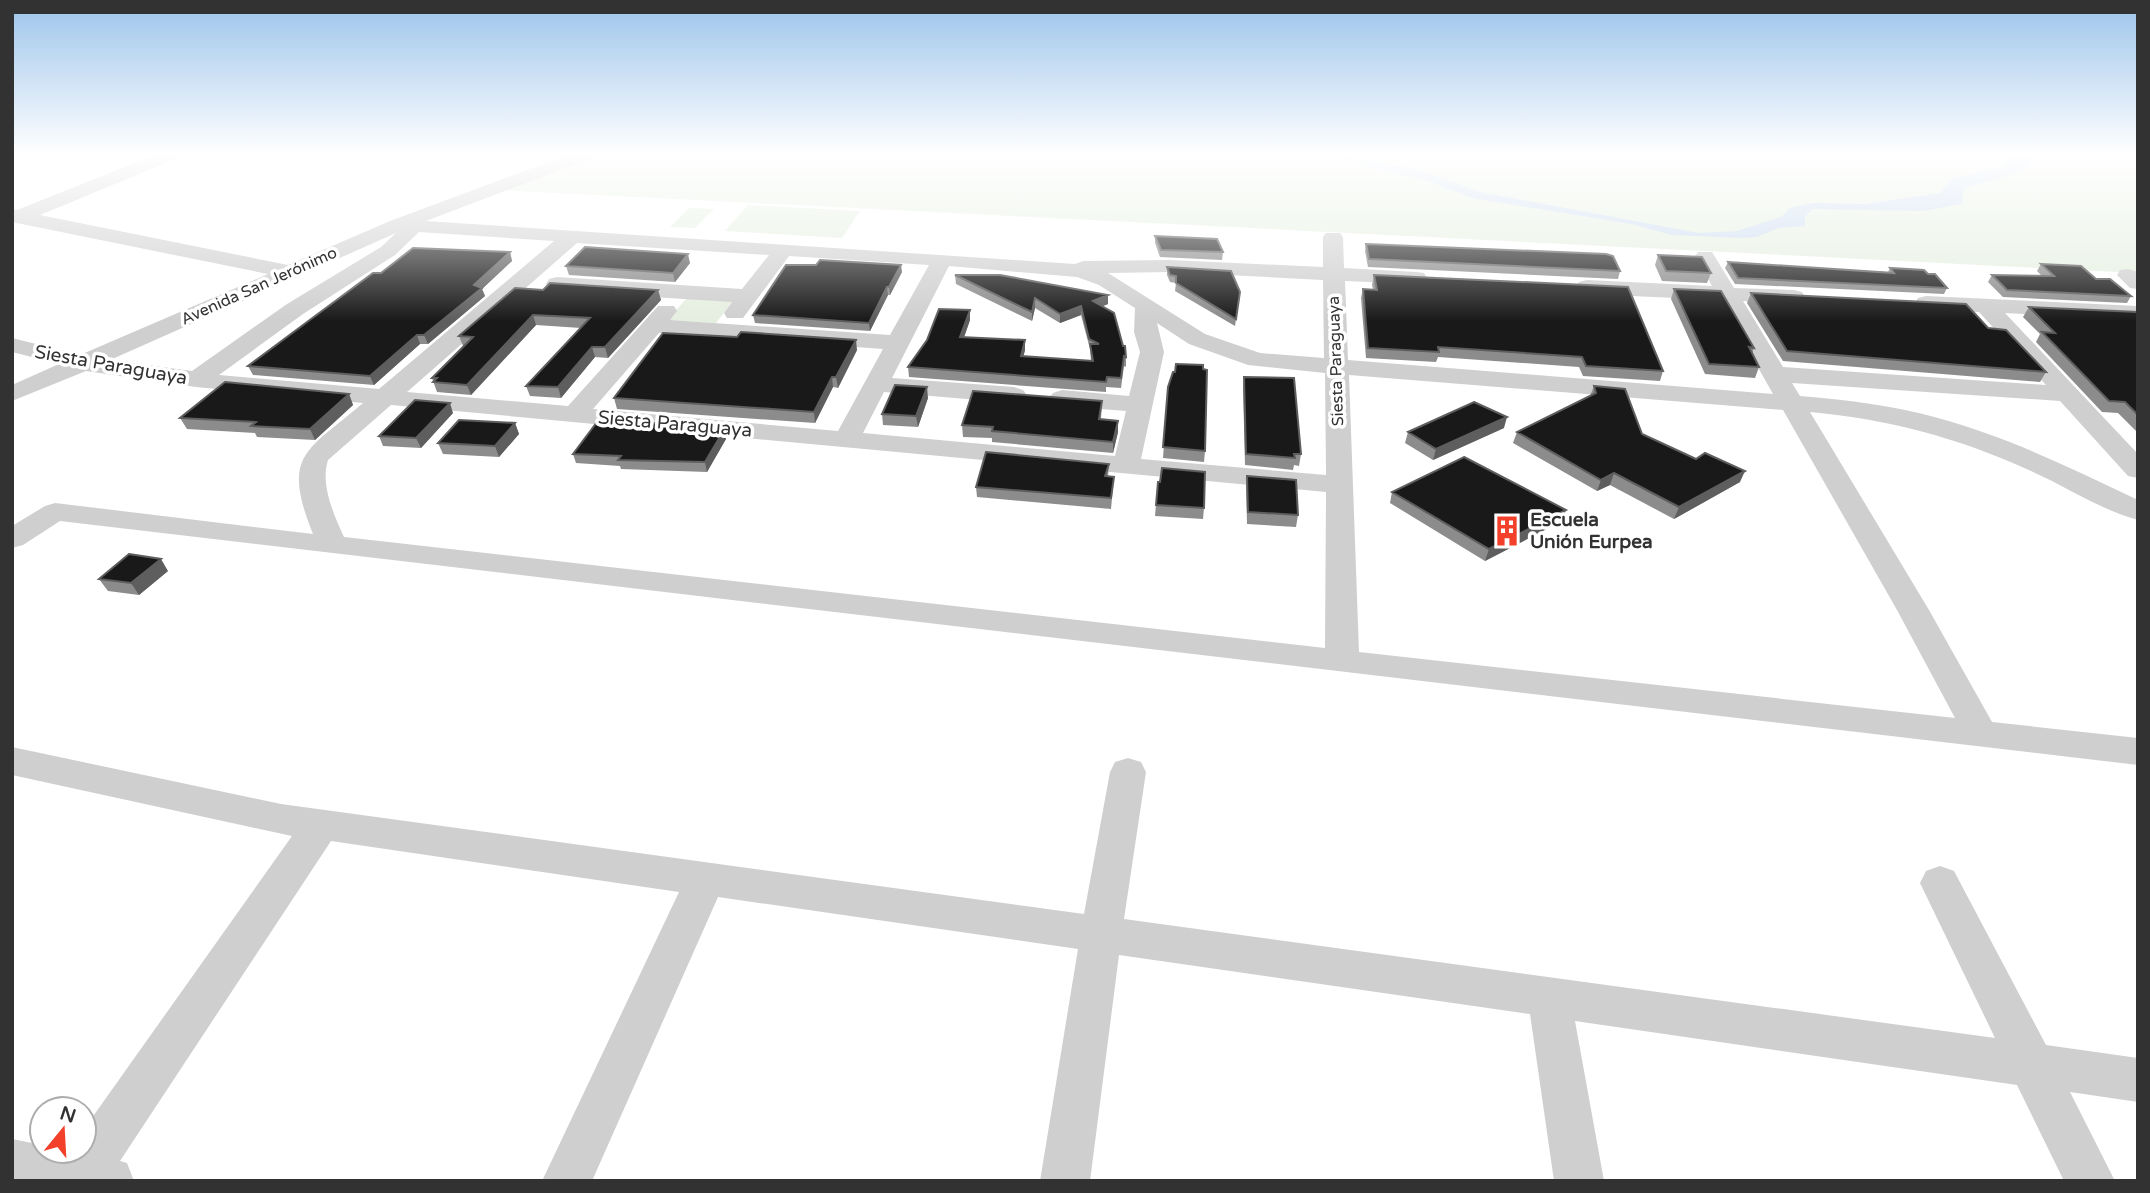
<svg xmlns="http://www.w3.org/2000/svg" width="2150" height="1193" viewBox="0 0 2150 1193" font-family="'Varela Round',sans-serif">
<style>
.green{fill:#e5efe0}
.water{fill:#cbdbf0}
.lines{fill:none;stroke-linecap:round;stroke-linejoin:round}
.minor{fill:#cfcfcf;fill-rule:evenodd}
.wall{fill:#8c8c8c}
.shaded-wall{fill:#5e5e5e}
.building{fill:#191919;stroke:#5e5e5e;stroke-width:2}
.labels{text-anchor:middle;dominant-baseline:central;stroke-width:7;stroke-linejoin:round;paint-order:stroke}
.far-street-label{font-size:16px;fill:#323232;stroke:#fff}
.street-label{font-size:19px;fill:#323232;stroke:#fff}
.poi-label{font-size:19px;font-weight:bold;fill:#323232;stroke:#fff;text-anchor:start}
</style>
<rect width="100%" height="100%" fill="#fff"/>
<path class="green" d="M598,154H2138V273L500,190Z
M748,205L860,211L842,238L725,231Z
M689,208L714,209L695,228L670,227Z
M688,297L733,301L716,323L667,320Z"/>
<path class="water" d="M1327,154L1419,170L1480,192L1699,233L1737,231L1781,217L1790,208L1813,203L1865,204L1940,193L1951,179L2003,166L2008,154H2029L2032,163C2026,175 1980,182 1964,188L1962,204L1923,211L1812,209L1805,217V226L1779,228L1756,237L1742,238L1672,235L1631,224L1472,198L1422,179L1393,174Z"/>
<g class="lines">
<path class="minor" d="M157,154H181L178,158L40,215L288,265L390,221L570,154H595L592,158L426,221L1075,264L1083,261L1170,260L1323,267V237L1326,233H1340L1343,237L1344,268L1416,272L1424,273L1427,278L1424,283L1416,284L1345,281L1348,360L1773,394L1720,300L1587,294L1579,292L1576,287L1579,282L1587,280L1712,286L1695,256L1698,252H1712L1734,288L1794,290L1802,292L1805,297L1802,302L1794,304L1743,301L1783,367L2046,385L1979,312L1926,310L1918,308L1915,303L1918,298L1926,296L2138,306V320L2005,313L2138,454V478L2128,476L2060,401L1792,383L1800,396C1846,400 1893,405 1938,418C2008,437 2073,469 2138,500V520C2101,510 2065,486 2031,471C1959,438 1888,419 1810,412L1929,610L1992,722L2138,738V765L60,521L23,545L12,548V526L45,506L55,503L313,534C281,454 306,452 363,403L196,387L86,371L12,401V385L59,364L12,352V338L80,355L268,274L12,222V209L17,210ZM419,232L554,241L379,389L219,375L303,314L395,255ZM396,233L381,247L287,304L192,371L110,360ZM577,243L769,255L742,289L557,277L549,279L546,284L549,289L557,291L732,302L724,313L727,318H743L789,256L929,265L890,335L670,320L677,311L674,306H658L568,406L407,392ZM949,266L1077,277L1099,285L1135,308L1134,332L1140,352L1129,396L1062,390L1053,393L1049,398L1053,403L1062,406L1126,411L1115,456L863,433L884,392L1014,403L1023,400L1027,395L1023,390L1014,387L892,378ZM1170,272L1323,280L1324,358L1260,353L1205,334L1108,273ZM1157,323L1189,344L1248,365L1325,373L1326,475L1141,459L1164,352ZM659,333L883,349L838,431L593,409ZM1349,375L1783,410L1897,610L1955,718L1359,652ZM391,405L1326,492L1325,648L344,537C334,515 320,485 328,460Z
M2128,269L2138,272V289L2130,288L2117,275L2120,270Z
M12,747L281,804L1084,914L1110,772L1115,762L1128,758L1141,762L1146,772L1124,919L1995,1038L1920,883L1926,871L1940,866L1954,871L2046,1045L2138,1058V1102L2070,1092L2115,1181H2064L2017,1085L1575,1021L1604,1181H1554L1530,1014L1119,955L1090,1181H1040L1078,949L718,897L592,1181H542L679,892L331,841L120,1161L127,1163L134,1181H12V1139L42,1145V1151H84V1129L292,836L12,775Z"/>
</g>
<path class="wall" d="M1155,236L1223,252L1222,260L1160,257L1155,243Z
M1366,244L1620,271L1618,279L1368,267L1365,251Z
M510,252L512,261L482,289L485,296L428,344H420L374,385L253,375L248,366L381,273Z
M1658,255L1711,273L1707,283L1662,281L1655,265Z
M1728,262L1888,272L1890,268L1947,288L1944,294L1735,284L1725,268Z
M690,263L675,282L569,275L566,266Z
M2041,264L2096,279L2131,296L2127,303L2003,297L1988,282L1992,275L2042,276L2037,271Z
M1167,267L1240,292L1235,326L1175,291L1176,283L1170,282L1167,275Z
M902,272L890,295H888L870,331L755,323L753,315Z
M955,275L1108,304L1103,306L1126,357V367L1124,366L1121,388L1106,387V392L909,377L908,367L970,320L964,337L1025,350L1023,357L1091,361L1090,349L1081,315L1060,323L1035,308L1032,321L956,284Z
M1374,275L1663,371L1660,381L1583,376L1579,367L1438,357L1436,362L1366,358L1361,298L1363,289H1373L1372,285Z
M1674,289L1754,348L1752,354L1759,367L1755,378L1705,374L1671,299Z
M543,290H658L661,300L608,358L595,357L561,398L530,396L526,386L581,328L536,325L471,395L437,392L432,378L463,346L459,336Z
M1751,293L2046,372L2040,382L1783,361L1747,303Z
M2029,307L2138,312V433L2118,413L2102,412L2036,342L2040,334L2023,317Z
M857,350L838,388L833,387L815,423L617,409L614,398Z
M1244,377L1301,454L1299,466L1294,465L1293,470L1245,465L1243,388Z
M1594,386L1642,434L1740,482L1674,519L1610,485L1597,491L1513,443L1517,432L1590,396Z
M1168,387L1205,451L1204,462L1163,458Z
M349,394L353,405L315,440L257,437L255,433L187,429L180,418Z
M928,398L918,427L883,425L882,414Z
M1102,401L1101,419L1118,432L1113,453L992,442V438L963,437L962,425Z
M453,413L421,448L383,446L379,436Z
M515,423L519,434L499,457L443,454L438,443Z
M1504,428L1433,460L1405,443L1408,432Z
M724,430L726,439L707,472L621,469L620,466L576,463L573,454Z
M1109,464L1108,476L1114,477L1111,509L977,497L976,487Z
M1247,476L1298,515L1296,527L1247,524L1246,487Z
M1158,482L1204,508L1203,519L1155,516Z
M1392,492L1562,521L1485,561L1390,503Z
M168,571L139,595L108,591L99,579Z"/>
<path class="shaded-wall" d="M510,252L512,261L482,289L485,296L428,344L424,335L474,285Z
M688,254L690,263L675,282L673,273Z
M901,265L902,272L890,295L889,287Z
M887,287L888,295L870,331L869,323Z
M658,290L661,300L608,358L605,347Z
M1108,295V304L1093,310V301Z
M1035,298V308L1032,321V312Z
M1081,306V315L1060,323V314Z
M970,310V320L961,346L960,337Z
M533,315L536,325L471,395L467,385Z
M417,335L420,344L374,385L370,376Z
M856,340L857,350L838,388L836,377Z
M1025,340V350L1021,366V356Z
M592,347L595,357L561,398L558,387Z
M832,377L833,387L815,423L814,412Z
M927,387L928,398L918,427L916,416Z
M349,394L353,405L315,440L310,429Z
M450,403L453,413L421,448L416,438Z
M1507,417L1504,428L1433,460L1436,449Z
M1118,421V432L1113,453V442Z
M515,423L519,434L499,457L495,446Z
M724,430L726,439L707,472L705,462Z
M1745,471L1740,482L1674,519L1679,507Z
M1614,473L1610,485L1597,491L1601,480Z
M1566,510L1562,521L1485,561L1489,549Z
M161,559L168,571L139,595L131,583Z"/>
<path class="building" d="M1155,236L1217,239L1223,252L1161,250Z
M1366,244L1606,254L1613,256L1620,271L1369,259Z
M585,247L688,254L673,273L566,266Z
M413,248L510,252L474,285L482,288L424,335H417L370,376L248,366L373,273H381Z
M1658,255L1702,257L1711,273L1666,271Z
M820,260L901,265L889,287H887L869,323L753,315L786,265H816Z
M1728,262L1894,273L1890,268L1924,270L1928,274H1935L1947,288L1738,278Z
M2041,264L2081,266L2096,279H2110L2131,296L2007,290L1992,275L2054,276Z
M1167,267L1231,271L1240,292L1236,319L1176,283V276L1170,275Z
M955,275H1000L1108,295L1093,301L1114,313L1123,346H1125L1126,357L1124,356L1121,378L1107,377L1106,382L908,367L927,340L939,309L970,310L960,337L1025,340L1021,356L1093,361L1090,344H1099L1089,339L1081,306L1060,314L1035,298L1032,312Z
M1374,275L1628,287L1663,371L1586,366L1582,357L1438,347L1439,352L1368,348L1363,289L1377,290Z
M550,283L658,290L605,347H592L558,387L526,386L590,318L533,315L467,385L433,382L437,378H432L473,337L459,336L515,288L543,290Z
M1674,289L1721,291L1754,348L1749,347L1759,367L1709,364Z
M1751,293L1966,304L1988,328L2006,330L2046,372L1787,351Z
M2029,307L2138,312V415L2125,402L2109,401L2042,332L2055,333Z
M741,332L856,340L836,377H832L814,412L614,398L663,333L737,337Z
M1176,364L1203,365V369L1207,370L1205,451L1163,447L1168,387L1173,372H1175Z
M1244,377L1294,378L1301,454H1294L1295,458L1246,454Z
M225,382L349,394L310,429L251,426L256,422L180,418Z
M895,385L927,387L916,416L882,414Z
M1594,386L1625,389L1642,434L1696,459L1705,453L1745,471L1679,507L1614,473L1601,480L1517,432L1596,393Z
M973,391L1102,401L1099,419L1118,421L1113,442L992,431L993,427L962,425Z
M415,400L450,403L416,438L379,436Z
M1474,402L1507,417L1436,449L1408,432Z
M600,418L724,430L705,462L618,460L621,456L573,454Z
M459,420L515,423L495,446L438,443Z
M986,452L1109,464L1105,476L1114,477L1111,498L976,487Z
M1464,457L1566,510L1489,549L1392,492Z
M1162,468L1205,472L1204,508L1156,505L1158,482H1160Z
M1247,476L1296,480L1298,515L1248,512Z
M129,554L161,559L131,583L99,579Z"/>
<linearGradient id="sky" x2="0" y2="1"><stop stop-color="#9cc4eb"/><stop offset="0.48" stop-color="#fff"/><stop offset="1" stop-color="#fff" stop-opacity="0"/></linearGradient>
<rect width="2150" height="321" fill="url(#sky)"/>
<defs>
<g id="building-bare" transform="scale(2.415)"><path d="M-4-6H4V6H1V3H-1V6H-4ZM-2.5-4.3h1.7v1.8h-1.7ZM.8-4.3h1.7v1.8H.8ZM-2.5-1h1.7V.8h-1.7ZM.8-1h1.7V.8H.8Z" fill="#f3402a" stroke="#fff" stroke-width="2.5" paint-order="stroke"/></g>
</defs>
<g fill-rule="evenodd">
<use href="#building-bare" x="1507" y="531"/>
</g>
<g class="labels">
<g class="far-street-label">
<text transform="translate(259 286) rotate(-24)">Avenida San Jerónimo</text>
<text transform="translate(1336 361) rotate(-92)">Siesta Paraguaya</text>
</g>
<g class="street-label">
<text transform="translate(111 365) rotate(10)">Siesta Paraguaya</text>
<text transform="translate(675 424) rotate(5)">Siesta Paraguaya</text>
</g>
<g class="poi-label">
<text x="1530" y="520">Escuela<tspan x="1530" dy="22">Unión Eurpea</tspan></text>
</g>
</g>
<rect width="2150" height="1193" fill="none" stroke="#323232" stroke-width="28"/>
<g transform="translate(63 1130) rotate(18)"><circle r="33" fill="#ffffff" stroke="#adadad" stroke-width="2"/>
<path d="M0-5L12 26L0 18L-12 26Z" fill="#f3402a"/>
<text y="-10" font-size="19" font-weight="bold" text-anchor="middle" fill="#323232">N</text>
</g>
</svg>
